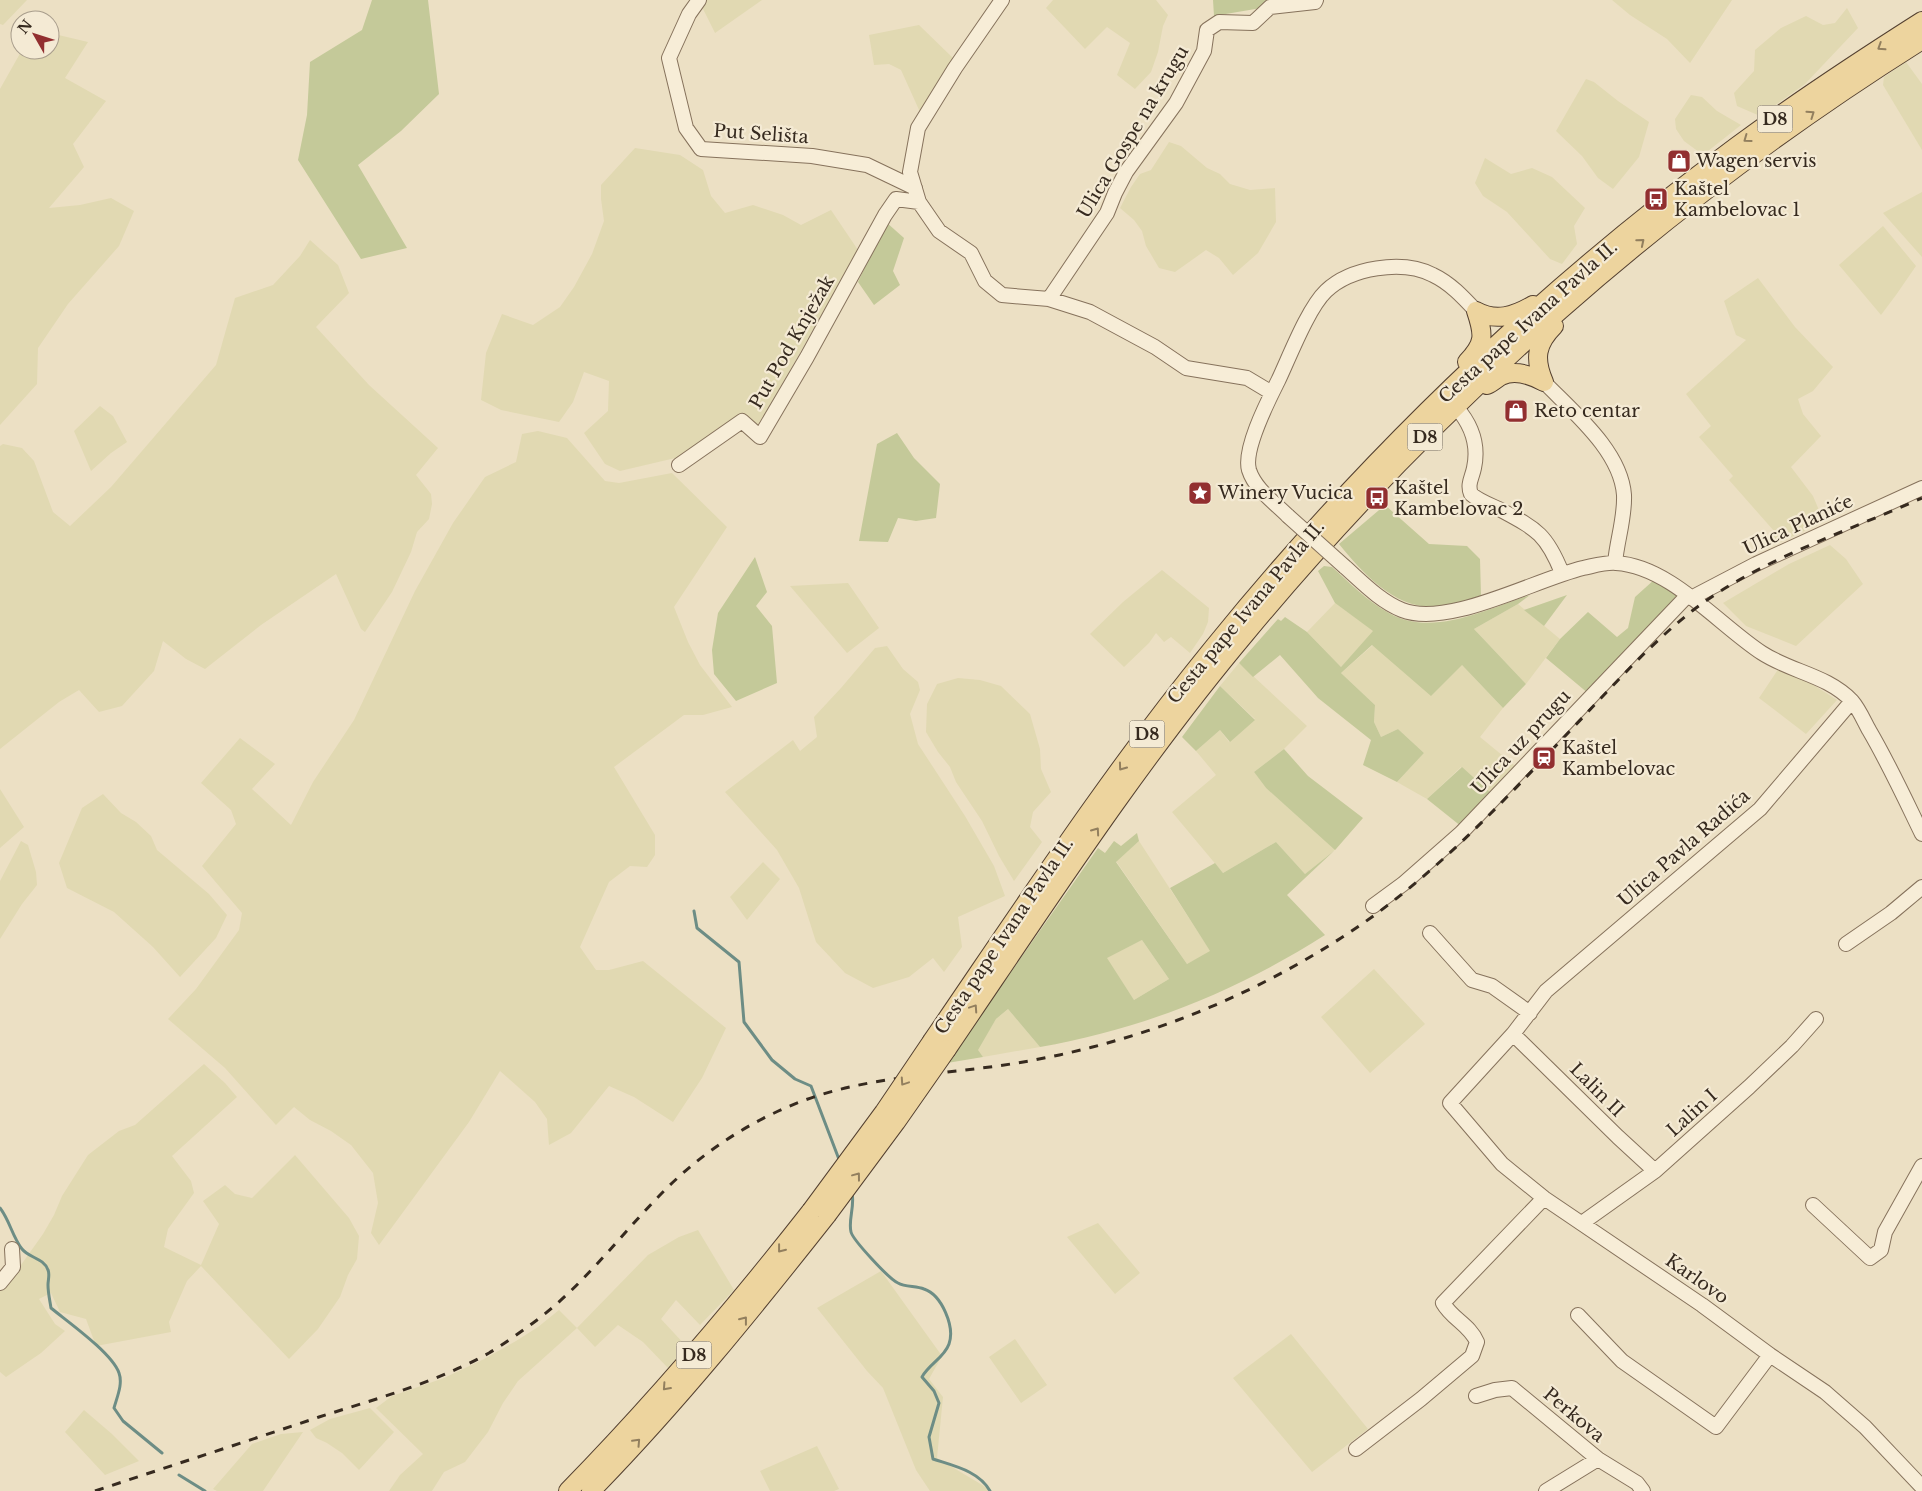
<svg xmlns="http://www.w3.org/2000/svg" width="1922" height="1491" viewBox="0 0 1922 1491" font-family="'Libre Baskerville',serif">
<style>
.farmland{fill:#e1d9b2}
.green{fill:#c4c999;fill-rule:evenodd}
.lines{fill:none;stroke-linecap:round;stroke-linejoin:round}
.stream{stroke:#6d8d85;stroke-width:3}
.minor-casing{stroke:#86725c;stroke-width:16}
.major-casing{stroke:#544030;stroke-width:20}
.minor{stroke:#f7edd7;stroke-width:14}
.major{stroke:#edd49e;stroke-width:18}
.rail{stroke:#362a1f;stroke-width:3;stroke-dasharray:9 9;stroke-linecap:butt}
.minor-bridge-casing{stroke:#86725c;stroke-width:16;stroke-linecap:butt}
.major-bridge-casing{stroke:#544030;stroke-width:20;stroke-linecap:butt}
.minor-bridge{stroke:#f7edd7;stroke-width:14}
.major-bridge{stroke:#edd49e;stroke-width:18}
.oneway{stroke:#927f5e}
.labels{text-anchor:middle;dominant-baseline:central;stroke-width:4.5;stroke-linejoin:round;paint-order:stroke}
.shield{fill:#f4ead4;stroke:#6f6455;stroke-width:1}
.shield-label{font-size:16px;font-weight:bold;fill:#362a1f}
.street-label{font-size:18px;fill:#362a1f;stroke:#f4ead4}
.poi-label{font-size:18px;fill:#362a1f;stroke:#f4ead4;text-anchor:start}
</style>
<rect width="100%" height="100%" fill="#ece0c4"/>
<path class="farmland" d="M0,0H27L3,25L0,24Z
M705,0H762L715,33L701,5Z
M1053,0H1156L1168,15L1163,26L1158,52L1151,72L1135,89L1117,75L1130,43L1107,27L1085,49L1046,8Z
M1612,0H1732L1690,63L1667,39L1630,15Z
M1847,8L1858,28L1805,84L1760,116L1737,106L1734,93L1754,71L1755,50L1781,28L1806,16L1823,25L1835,23Z
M919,25L953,58L920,112L901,70L889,64L874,65L869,35Z
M50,33L88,42L65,78L106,101L73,144L84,167L49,208L80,205L111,198L134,211L119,246L68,304L38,348L37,384L0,425V89L22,50H50Z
M1906,62L1922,84V150L1883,85L1884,77Z
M1586,79L1594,82L1618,101L1649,122L1639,157L1613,189L1598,178L1582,156L1556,131Z
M1691,95L1702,97L1717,111L1741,125L1703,155L1684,141L1676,129L1675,119Z
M1169,142L1181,146L1207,168L1220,174L1230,184L1250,190L1275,188L1276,222L1258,253L1233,275L1219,258L1206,250L1175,272L1159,268L1146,246L1142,231L1134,220L1120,208L1131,187L1140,174L1151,170Z
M635,148L680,155L703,170L711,196L725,213L753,205L783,215L801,225L831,210L858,250L836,292L808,338L758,429L742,414L688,455L620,471L605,464L584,433L608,411L609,381L584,372L573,402L559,422L501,410L481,400L486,353L502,314L533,325L560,307L574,287L592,254L604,221L601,199V185Z
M1485,158L1511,174L1532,168L1552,177L1585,208L1574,226L1577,244L1562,264L1550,259L1507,212L1483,196L1475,183Z
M1922,192V257L1883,213Z
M1883,226L1916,266L1896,295L1881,315L1839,265Z
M310,240L338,265L349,293L316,327L369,385L438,448L416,475L431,494L432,504L429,519L417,532L411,552L392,592L365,632L361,629L336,574L261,625L205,669L186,659L163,641L154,671L122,706L99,712L79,690L59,702L0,749V446L3,444L22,448L34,461L53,512L70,526L111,487L216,365L235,298L273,285L300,256Z
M1758,278L1795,327L1833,367L1813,391L1798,399L1803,414L1821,436L1791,467L1813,496L1824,522L1763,550L1758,543L1774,531L1729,480L1733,476L1699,437L1711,426L1686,394L1746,340L1736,335L1724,301Z
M100,406L113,416L127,442L111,453L91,471L74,431Z
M538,431L567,438L605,481L619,483L672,473L727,527L674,607L688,642L700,665L732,707L703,715H684L614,767L655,835V855L647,867L630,866L609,882L580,947L596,970H609L643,961L726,1028L702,1078L673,1122L634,1097L609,1086L571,1133L549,1145L547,1119L535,1102L500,1071L469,1122L379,1245L371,1233L378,1203L373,1173L351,1145L331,1131L310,1120L294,1107L276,1125L225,1068L168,1019L196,989L239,930L242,913L202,866L236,824L231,810L201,783L240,738L275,764L252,789L291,825L313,782L354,720L415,591L453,523L485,477L516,462L522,434Z
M1830,545L1846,559L1863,584L1796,646L1746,626L1723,603L1789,564Z
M1162,570L1209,608L1208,622L1203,634L1190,653L1171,637L1164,642L1156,633L1149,643L1124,667L1090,634L1123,602Z
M848,583L879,628L847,653L790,586Z
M1335,603L1374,631L1341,667L1307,632Z
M1518,604L1560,639L1526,684L1474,629Z
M1373,645L1462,665L1503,708L1480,737L1519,769L1493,795L1461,767L1427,799L1397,782L1424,753L1398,729L1381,737L1374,722L1375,705L1341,673Z
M887,646L903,669L918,682L920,690L910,714L918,744L965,816L994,866L1005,896L958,917L962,947L944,972L933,958L909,977L873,988L845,973L816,942L799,888L777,850L725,792L793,740L800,751L817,737L814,717L841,688L875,648Z
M1239,663L1307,726L1284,749L1254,772L1266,788L1336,849L1305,874L1276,842L1223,873L1172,812L1216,775L1196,751L1220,730L1229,742L1255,719L1220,686Z
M1779,668L1801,677L1837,700L1806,734L1759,698Z
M958,678L980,680L1001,686L1030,714L1040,749L1041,769L1051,792L1033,812L1030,827L1042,842L1014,881L999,856L982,821L956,782L950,767L938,752L926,732L927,704L937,684Z
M0,789L24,827L0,848Z
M103,794L121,813L136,822L151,836L157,850L209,894L227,915L216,938L180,977L153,947L114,912L67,888L59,863L82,808Z
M21,841L28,845L36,872L37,885L22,904L0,939V881Z
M1139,841L1211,952L1187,964L1116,861Z
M763,862L780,879L747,920L730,897Z
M1142,940L1169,979L1134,1000L1106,958Z
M1374,969L1425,1024L1370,1073L1321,1017Z
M1008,1009L1040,1047L983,1057L977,1050L996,1019Z
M204,1064L225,1083L237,1097L172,1156L191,1181L194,1193L168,1229L164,1247L201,1265L219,1224L203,1201L225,1185L235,1194L252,1198L295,1155L349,1218L359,1236L357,1259L348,1275L340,1297L318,1329L289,1359L201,1266L187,1281L169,1322L171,1332L96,1346L86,1319L60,1312L51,1293L39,1299L55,1324L65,1331L41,1353L6,1377L0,1372V1291L11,1279L43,1234L54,1215L62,1196L88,1155L119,1131L135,1125Z
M1098,1223L1140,1273L1115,1294L1067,1237Z
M698,1230L734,1290L700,1325L676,1300L661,1319L687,1347L668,1368L643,1342L618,1325L595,1347L577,1328L518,1381L503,1403L488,1432L465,1462L444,1472L432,1491H389L400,1475L423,1454L376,1408L392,1396L444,1378L484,1359L516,1341L538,1327L559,1310L577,1328L648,1255L679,1237Z
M881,1271L942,1356L929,1379L943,1397L937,1458L989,1489L988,1491H930L916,1470L883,1388L867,1371L817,1308Z
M1291,1334L1368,1429L1312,1472L1233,1378Z
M1015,1339L1047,1385L1021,1403L989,1357Z
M370,1408L394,1432L359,1470L342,1453L327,1443L316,1438L310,1430L330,1419Z
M84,1410L112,1434L139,1461L105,1475L65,1432Z
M303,1432L263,1491H217L213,1489L252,1444L281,1434Z
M817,1446L839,1489L834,1491H770L760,1471Z"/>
<path class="green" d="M372,0H428L439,94L401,131L358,165L407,248L361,259L298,160L307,115L310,62L362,30Z
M1213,0H1266L1261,8L1214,16Z
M886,222L904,238L893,271L900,285L874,305L858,282Z
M897,433L914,458L940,484L936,518L916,521L898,518L888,542L859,541L877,444Z
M1385,505L1429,544L1467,546L1480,559L1481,596C1466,600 1450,606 1435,607C1393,608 1363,573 1339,544Z
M755,557L767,592L756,606L772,626L777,683L736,701L714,674L712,650L718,613Z
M1324,566L1332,567C1350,583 1367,601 1389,613C1432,638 1487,609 1530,595L1518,604L1474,629L1526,684L1503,708L1462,665L1431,696L1372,645L1341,673L1375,705L1374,722L1381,737L1398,729L1424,753L1397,782L1363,765L1371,740L1318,698L1280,655L1253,677L1239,663L1278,619L1281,621L1285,617L1307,632L1341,667L1373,631L1335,603L1318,571Z
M1655,579L1679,596L1589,694L1546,658L1560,639L1588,612L1617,637L1628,628L1635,597Z
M1567,595L1544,626L1524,610Z
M1220,686L1255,720L1230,742L1220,730L1196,751L1182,737Z
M1284,749L1308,776L1363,818L1336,849L1287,895L1325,935C1237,991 1143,1029 1040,1047L1008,1009L996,1019L978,1050L983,1057L947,1063L1098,848L1105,853L1114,841L1121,846L1137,833L1139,841L1116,862L1187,964L1210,951L1170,888L1215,863L1223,873L1276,842L1305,874L1335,850L1266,788L1254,772ZM1142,940L1169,979L1134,1000L1107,958Z
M1462,767L1493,795L1462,827L1427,799Z"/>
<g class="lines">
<path class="stream" d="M694,911L697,928L739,962L744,1022L772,1060L795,1079L811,1086L840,1162
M852,1193C855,1206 848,1220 851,1232C853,1240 889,1279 898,1283C905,1287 916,1286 924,1289C942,1295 955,1327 949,1344C944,1358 929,1364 922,1377L934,1391L939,1403L929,1437L933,1459C954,1466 979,1471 990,1491
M0,1208C10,1221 12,1236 22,1249C29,1258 44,1258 48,1270C50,1274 48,1280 48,1285C48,1293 50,1301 51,1308C68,1322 112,1353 119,1373C123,1384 117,1397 114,1408L123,1421L162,1453
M179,1475L205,1491"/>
<g class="minor-casing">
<path id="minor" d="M699,0L689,14L669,58L686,128L701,149L812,156L867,165L915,188
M1002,0L955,68L918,128L910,172L919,202L939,231L971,253L985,281L1002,295L1049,299L1090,312L1155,347L1186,368L1247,378L1272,393
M1049,299L1107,213L1115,193L1126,172L1176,103L1204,51L1207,30L1219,22L1253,23L1270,7L1315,2L1316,0
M1544,382C1573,412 1621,451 1624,495C1625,518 1617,540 1615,563
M1456,407C1471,424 1479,445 1474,468C1472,478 1467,484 1471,494C1479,501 1490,505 1499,509C1536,529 1546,533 1562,573
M679,465L742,421L760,437L807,357L885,215L896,199L919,202
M1288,516C1274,502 1255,489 1249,470C1243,449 1268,401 1278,381C1289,358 1308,308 1326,291C1350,268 1402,259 1433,275C1450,283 1463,297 1476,311
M1345,567C1363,583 1380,601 1402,610C1448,628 1534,580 1583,568C1593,566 1606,562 1616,563C1670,566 1719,625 1762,653C1791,672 1827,675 1852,701C1859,709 1864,721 1869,730C1889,764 1905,799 1922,834
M1691,598L1756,564L1922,488
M1852,701L1760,809L1546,991L1513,1034L1450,1103L1502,1164L1544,1198L1702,1305L1770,1355L1825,1392L1865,1427L1922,1487
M1373,906L1403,884L1461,833L1687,596
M1430,933L1472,980L1492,986L1530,1013
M1846,944L1891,913L1922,887
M1513,1034L1618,1137L1655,1171
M1813,1205L1870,1258L1881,1250L1885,1232L1922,1166
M1582,1223L1655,1171L1749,1087L1792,1046L1816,1019
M0,1283L13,1267L12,1249
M1578,1315L1622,1361L1716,1427L1770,1355
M1476,1396L1495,1390L1512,1388L1598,1459L1637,1483L1643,1491
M1356,1449L1421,1399L1472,1356L1477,1342C1470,1325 1452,1319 1443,1303L1544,1198
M1546,1491L1598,1459"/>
</g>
<g class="major-casing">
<path id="major" d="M1476,311C1496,322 1514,316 1533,305
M1467,362C1485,343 1484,335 1476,311
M1544,382C1534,359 1536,344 1554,326
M1487,385C1492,383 1496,379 1501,376C1515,369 1531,375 1544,382
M932,1041C1023,908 1111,773 1213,648C1365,460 1542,290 1737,146C1797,102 1859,61 1922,21
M947,1049C1043,908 1136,764 1246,633C1438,402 1667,200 1922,40
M568,1491C655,1402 735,1308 811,1211
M591,1491C676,1404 752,1310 827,1215"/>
</g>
<use href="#minor" class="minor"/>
<use href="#major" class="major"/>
<path class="rail" d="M95,1491C170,1466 245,1442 319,1417C376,1399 437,1382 489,1353C504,1344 519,1333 533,1323C585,1285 623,1231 669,1186C702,1154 740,1128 783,1109C862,1073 951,1076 1034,1060C1143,1040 1248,998 1341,938C1435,878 1508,796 1585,715C1619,679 1653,642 1692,611C1758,560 1846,532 1922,498"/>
<g class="minor-bridge-casing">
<path id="minor-bridge" d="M1288,516L1345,567"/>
</g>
<g class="major-bridge-casing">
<path id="major-bridge" d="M811,1211L884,1112L932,1041
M827,1215L896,1122L947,1049"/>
</g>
<use href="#minor-bridge" class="minor-bridge"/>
<use href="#major-bridge" class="major-bridge"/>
</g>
<defs><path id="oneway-chevron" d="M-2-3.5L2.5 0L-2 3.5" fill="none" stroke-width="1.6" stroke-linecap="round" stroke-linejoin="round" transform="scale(1.25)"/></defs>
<g class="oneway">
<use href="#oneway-chevron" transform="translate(1881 47) rotate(147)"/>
<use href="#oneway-chevron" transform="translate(1811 114) rotate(-35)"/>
<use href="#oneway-chevron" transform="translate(1747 139) rotate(144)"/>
<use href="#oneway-chevron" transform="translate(1641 242) rotate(-40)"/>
<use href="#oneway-chevron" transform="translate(1122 767) rotate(126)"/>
<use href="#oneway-chevron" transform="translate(1096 831) rotate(-55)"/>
<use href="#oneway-chevron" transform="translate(974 1008) rotate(-56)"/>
<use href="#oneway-chevron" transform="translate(904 1082) rotate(124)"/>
<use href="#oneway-chevron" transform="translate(857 1176) rotate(-53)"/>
<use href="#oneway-chevron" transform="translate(781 1249) rotate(128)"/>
<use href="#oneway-chevron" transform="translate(744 1320) rotate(-52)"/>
<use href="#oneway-chevron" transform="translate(666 1387) rotate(132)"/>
<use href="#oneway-chevron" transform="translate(637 1442) rotate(-47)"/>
</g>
<defs>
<g id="shop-square" transform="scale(1.25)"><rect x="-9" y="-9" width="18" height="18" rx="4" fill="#922f30" stroke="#f4ead4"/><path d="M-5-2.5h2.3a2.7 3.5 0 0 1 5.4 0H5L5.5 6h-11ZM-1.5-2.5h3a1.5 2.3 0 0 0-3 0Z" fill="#fff"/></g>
<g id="bus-square" transform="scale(1.25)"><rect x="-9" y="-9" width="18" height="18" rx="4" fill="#922f30" stroke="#f4ead4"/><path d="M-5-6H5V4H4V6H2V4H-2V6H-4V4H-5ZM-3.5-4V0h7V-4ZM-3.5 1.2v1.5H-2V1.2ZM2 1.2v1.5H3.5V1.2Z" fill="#fff"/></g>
<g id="sight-square" transform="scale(1.25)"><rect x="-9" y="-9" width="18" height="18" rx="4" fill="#922f30" stroke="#f4ead4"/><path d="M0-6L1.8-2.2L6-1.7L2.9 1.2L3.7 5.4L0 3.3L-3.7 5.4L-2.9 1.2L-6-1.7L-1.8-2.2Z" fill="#fff"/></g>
<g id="station-square" transform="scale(1.25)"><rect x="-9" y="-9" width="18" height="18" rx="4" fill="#922f30" stroke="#f4ead4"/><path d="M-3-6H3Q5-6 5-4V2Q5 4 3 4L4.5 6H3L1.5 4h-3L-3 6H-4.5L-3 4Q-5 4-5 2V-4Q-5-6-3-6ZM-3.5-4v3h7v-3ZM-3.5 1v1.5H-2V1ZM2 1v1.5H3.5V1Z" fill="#fff"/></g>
</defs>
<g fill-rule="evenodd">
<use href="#shop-square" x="1679" y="161"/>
<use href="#bus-square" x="1656" y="199"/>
<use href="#shop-square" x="1516" y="411"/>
<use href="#sight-square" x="1200" y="493"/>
<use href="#bus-square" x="1377" y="498"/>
<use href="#station-square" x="1544" y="758"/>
</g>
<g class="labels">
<g class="shield">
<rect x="1757.5" y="105.5" width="35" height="27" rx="4"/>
<rect x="1407.5" y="423.5" width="35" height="27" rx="4"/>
<rect x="1129.5" y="720.5" width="35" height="27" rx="4"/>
<rect x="676.5" y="1341.5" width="35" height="27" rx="4"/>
</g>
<g class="shield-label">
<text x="1775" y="119">D8</text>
<text x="1425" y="437">D8</text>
<text x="1147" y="734">D8</text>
<text x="694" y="1355">D8</text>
</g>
<g class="street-label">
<text transform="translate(1133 132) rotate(-59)">Ulica Gospe na krugu</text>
<text transform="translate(761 134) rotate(4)">Put Selišta</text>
<text transform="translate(1528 322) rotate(-42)">Cesta pape Ivana Pavla II.</text>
<text transform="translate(792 342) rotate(-60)">Put Pod Knježak</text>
<text transform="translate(1798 525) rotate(-25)">Ulica Planiće</text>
<text transform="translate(1246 612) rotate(-50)">Cesta pape Ivana Pavla II.</text>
<text transform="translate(1521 742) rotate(-47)">Ulica uz prugu</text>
<text transform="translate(1684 848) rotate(-41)">Ulica Pavla Radića</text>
<text transform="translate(1004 936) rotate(-56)">Cesta pape Ivana Pavla II.</text>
<text transform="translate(1597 1090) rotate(45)">Lalin II</text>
<text transform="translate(1692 1113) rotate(-42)">Lalin I</text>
<text transform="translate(1697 1279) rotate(35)">Karlovo</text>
<text transform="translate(1574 1415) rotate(40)">Perkova</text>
</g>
<g class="poi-label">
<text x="1696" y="161">Wagen servis</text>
<text x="1674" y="189">Kaštel<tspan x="1674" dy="21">Kambelovac 1</tspan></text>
<text x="1534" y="411">Reto centar</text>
<text x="1394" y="488">Kaštel<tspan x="1394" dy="21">Kambelovac 2</tspan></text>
<text x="1218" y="493">Winery Vucica</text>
<text x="1562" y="748">Kaštel<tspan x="1562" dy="21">Kambelovac</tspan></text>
</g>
</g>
<g transform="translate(35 35) rotate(309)"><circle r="24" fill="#f4ead4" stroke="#a89d8c"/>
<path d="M0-4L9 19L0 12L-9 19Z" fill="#922f30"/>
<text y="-8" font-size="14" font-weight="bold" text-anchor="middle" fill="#362a1f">N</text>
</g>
</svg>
